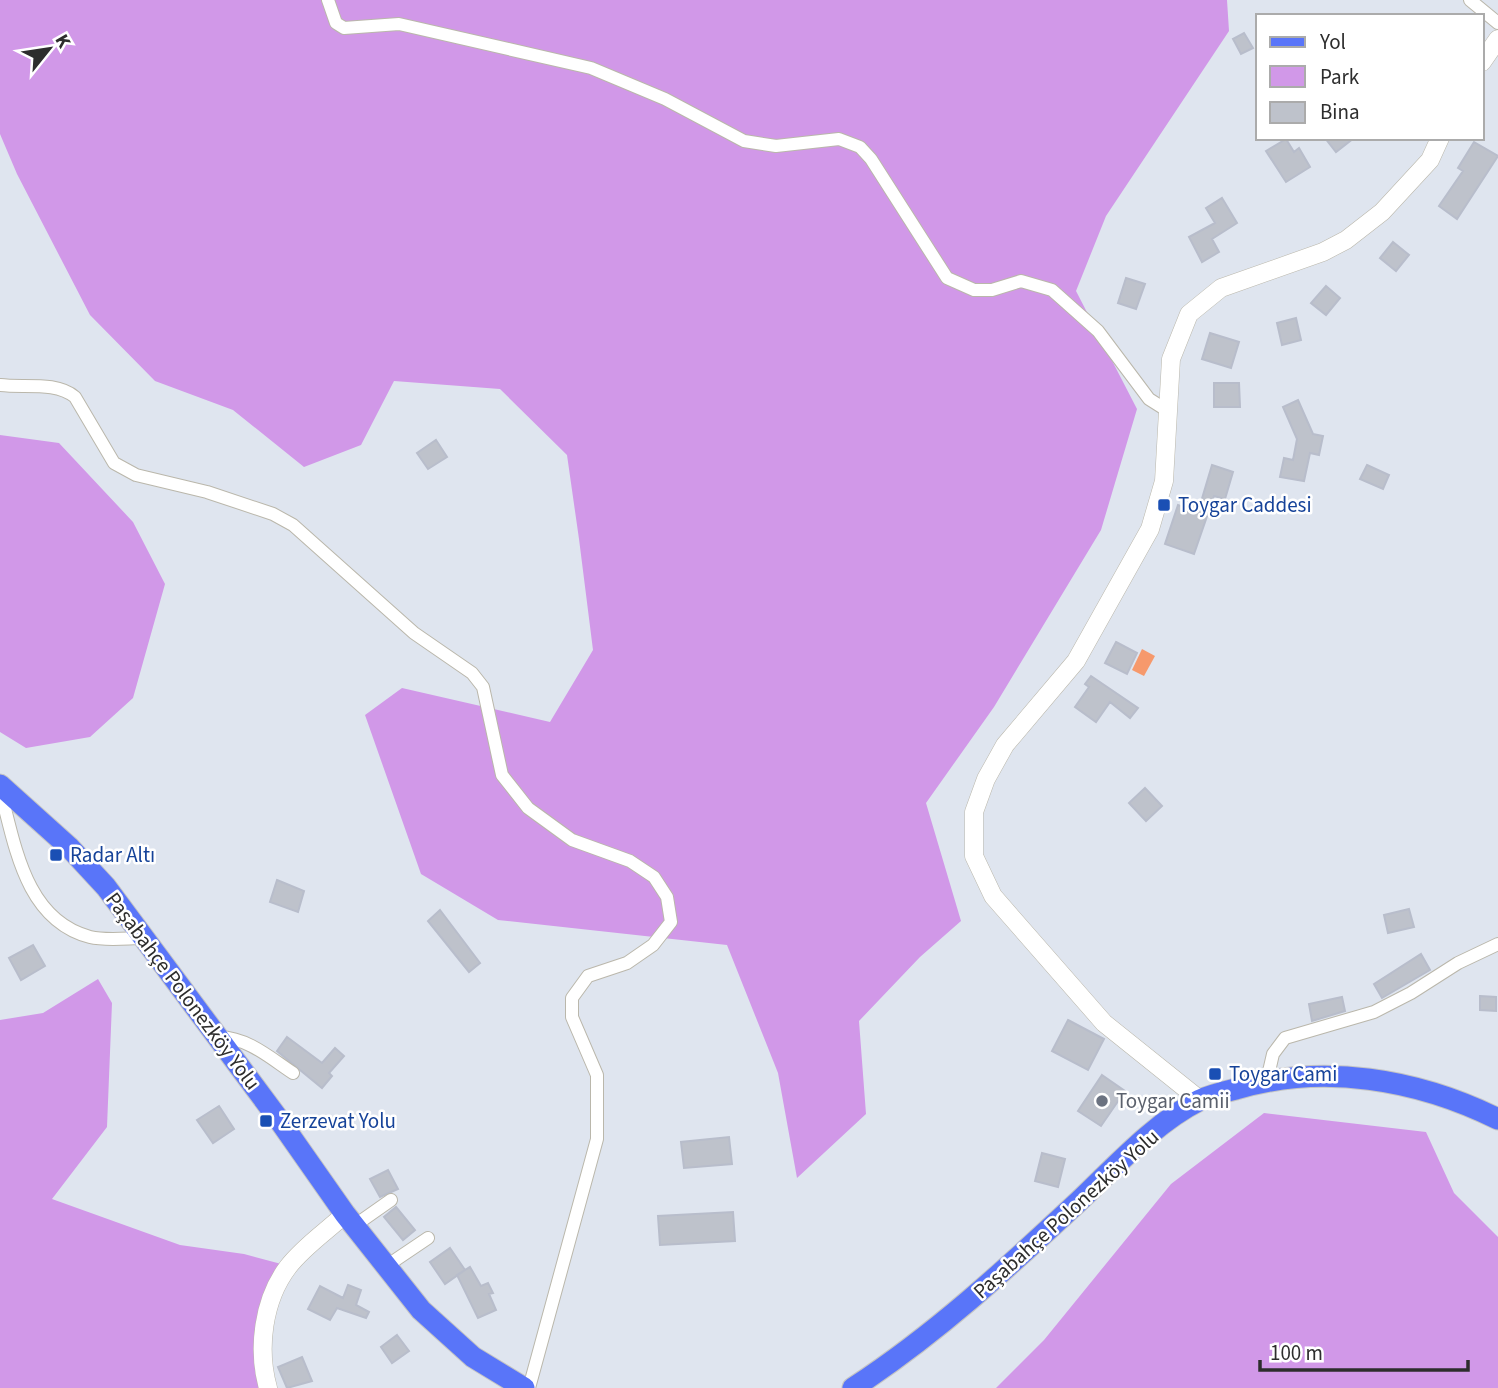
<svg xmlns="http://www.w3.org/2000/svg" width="1498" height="1388" viewBox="0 0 1498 1388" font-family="'Source Sans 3',sans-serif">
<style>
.green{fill:#d198e8}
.water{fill:#f6996c}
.building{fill:#bec2cb;stroke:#b8bdcb;stroke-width:2}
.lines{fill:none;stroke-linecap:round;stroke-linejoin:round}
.street-casing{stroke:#bab7ab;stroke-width:14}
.secondary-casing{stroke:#bab7ab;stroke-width:19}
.primary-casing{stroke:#c4c4c4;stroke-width:23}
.street{stroke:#fff;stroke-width:12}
.secondary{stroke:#fff;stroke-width:18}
.primary{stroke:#5975f9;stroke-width:21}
.transit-dot{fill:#1a4fb4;stroke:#fff;stroke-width:2.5}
.worship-dot{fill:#6b7280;stroke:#fff;stroke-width:2.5}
.labels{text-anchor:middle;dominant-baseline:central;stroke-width:5;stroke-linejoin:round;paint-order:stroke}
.transit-label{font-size:21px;fill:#164399;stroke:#fff;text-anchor:start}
.street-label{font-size:21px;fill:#2d2d2d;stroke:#fff}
.worship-label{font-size:21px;fill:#5b616d;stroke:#fff;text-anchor:start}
</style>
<rect width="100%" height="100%" fill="#dfe5ef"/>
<path class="green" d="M0,0H1227L1229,31L1106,216L1076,291L1137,409L1101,530L994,707L926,803L961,921L920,957L859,1021L866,1114L797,1178L778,1073L727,945L498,920L421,874L365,715L402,688L550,722L593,650L579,539L567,455L500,389L394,381L361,445L304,467L233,410L155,381L90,315L17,174L0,134Z
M0,435L59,443L133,522L165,584L133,698L90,737L26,748L0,732Z
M98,979L112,1003L107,1127L52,1199L180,1245L244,1254L285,1265L267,1294L265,1388H0V1020L43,1013Z
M1264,1113L1426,1132L1454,1193L1498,1237V1388H996L1044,1340L1171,1184Z"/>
<path class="water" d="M1142,649L1155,656L1144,676L1132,670Z"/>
<path class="building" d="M1244,33L1253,48L1241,54L1233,39Z
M1325,138H1354L1336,152Z
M1286,139L1294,152L1299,148L1310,167L1286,182L1266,151Z
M1474,142L1498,156L1457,219L1439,206L1463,171L1458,168Z
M1222,198L1237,223L1212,239L1219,252L1202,262L1189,237L1215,223L1206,208Z
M1393,242L1409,255L1396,271L1380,258Z
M1126,278L1145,284L1136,309L1118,303Z
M1326,286L1340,298L1326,315L1311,303Z
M1296,318L1301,340L1282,345L1277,323Z
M1210,333L1239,342L1231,368L1202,359Z
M1214,383H1239L1240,407H1214Z
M1298,400L1313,434L1323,436L1319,455L1310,453L1304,481L1280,477L1284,458L1293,460L1297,439L1283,407Z
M436,440L447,457L428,469L417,453Z
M1212,465L1233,472L1225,499L1214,496L1194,554L1165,544L1178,505L1198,512Z
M1367,465L1389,475L1383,489L1360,479Z
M1116,642L1137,653L1127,674L1105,663Z
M1091,676L1138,708L1130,718L1110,702L1096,722L1075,707L1089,687L1085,684Z
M1145,788L1162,806L1146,821L1129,803Z
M277,880L304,891L298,912L270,902Z
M1409,909L1414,927L1388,933L1384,915Z
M440,910L480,963L469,972L428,921Z
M33,945L45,966L21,980L9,958Z
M1421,954L1430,970L1382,998L1374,984Z
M1480,996L1496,997V1011L1480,1010Z
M1342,997L1345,1011L1312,1021L1309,1004Z
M1068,1020L1104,1039L1088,1070L1052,1051Z
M287,1037L322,1063L335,1048L344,1056L329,1073L332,1076L322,1088L277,1051Z
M1102,1075L1125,1091L1101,1126L1078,1111Z
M219,1106L234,1129L213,1143L197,1120Z
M729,1137L732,1164L684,1168L681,1142Z
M1042,1153L1065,1159L1058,1187L1035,1181Z
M388,1170L398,1189L380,1197L370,1179Z
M396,1207L415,1230L403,1240L384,1217Z
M733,1212L735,1241L660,1245L658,1216Z
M450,1248L465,1270L445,1284L430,1262Z
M470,1267L481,1286L488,1283L493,1293L489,1294L496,1310L478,1318L457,1275Z
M348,1285L361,1290L356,1305L369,1312L366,1318L337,1308L330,1320L308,1309L320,1286L343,1298Z
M397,1335L409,1351L392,1363L381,1347Z
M302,1357L312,1381L287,1388L278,1367Z"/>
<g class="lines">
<g class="street-casing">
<path id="street" d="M328,0L336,23L344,28L399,24L591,68L665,99L744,141L776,146L839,139L860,147L871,159L947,278L974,290H992L1021,281L1052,290L1098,331L1149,399L1168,411
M1470,0L1498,23
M0,385C24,388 56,381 75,397L114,463L136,475L207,492L273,514L293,525L414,633L472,673L483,687L502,775L528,808L572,840L630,861L654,877L667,897L671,922L653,945L627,963L588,976L572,998V1017L597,1075V1139L529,1388
M0,789C15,845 25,920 90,937C106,941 128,938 144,938
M219,1037C248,1038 269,1057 293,1073
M1267,1080L1273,1054L1285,1038L1374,1012L1411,993L1458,963L1498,944
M354,1226L391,1200
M385,1267L428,1238"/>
</g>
<g class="secondary-casing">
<path id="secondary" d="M1482,62L1498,39
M1200,1100L1104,1023L993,896L974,856V812L986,779L1005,745L1076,661L1150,529L1164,481L1171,359L1189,314L1221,288L1323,252L1346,240L1382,212L1430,160L1440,138
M268,1388C257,1349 263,1300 288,1267C303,1247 327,1231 345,1214"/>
</g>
<g class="primary-casing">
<path id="primary" d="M0,785L69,847L106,887L277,1117L345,1214L421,1310L473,1357L524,1388
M853,1388C936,1334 1006,1269 1078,1202C1115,1167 1154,1123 1200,1100C1211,1095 1224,1092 1236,1089C1323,1063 1417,1079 1498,1119"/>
</g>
<use href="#street" class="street"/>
<use href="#secondary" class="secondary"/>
<use href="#primary" class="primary"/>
</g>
<g class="transit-dot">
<rect x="1157" y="498" width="14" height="14" rx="3.5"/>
<rect x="49" y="848" width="14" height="14" rx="3.5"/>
<rect x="1208" y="1067" width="14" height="14" rx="3.5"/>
<rect x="259" y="1114" width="14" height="14" rx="3.5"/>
</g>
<circle class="worship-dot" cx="1102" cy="1101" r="7"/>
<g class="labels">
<g class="transit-label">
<text x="1178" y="505">Toygar Caddesi</text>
<text x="70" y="855">Radar Altı</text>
<text x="1229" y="1074">Toygar Cami</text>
<text x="280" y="1121">Zerzevat Yolu</text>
</g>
<g class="street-label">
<text transform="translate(183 991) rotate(53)">Paşabahçe Polonezköy Yolu</text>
<text transform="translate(1066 1214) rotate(-42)">Paşabahçe Polonezköy Yolu</text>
</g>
<g class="worship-label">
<text x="1116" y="1101">Toygar Camii</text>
</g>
</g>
<rect x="1256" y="14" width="228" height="126" fill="#ffffff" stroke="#ababab" stroke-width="2"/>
<rect x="1270" y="37" width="35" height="10" fill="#5975f9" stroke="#ababab" stroke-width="2"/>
<text x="1320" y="49" font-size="21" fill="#2d2d2d">Yol</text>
<rect x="1270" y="66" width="35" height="21" fill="#d198e8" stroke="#ababab" stroke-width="2"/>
<text x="1320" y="84" font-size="21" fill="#2d2d2d">Park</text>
<rect x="1270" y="102" width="35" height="21" fill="#bec2cb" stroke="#ababab" stroke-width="2"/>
<text x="1320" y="119" font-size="21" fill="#2d2d2d">Bina</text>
<g transform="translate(49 49) rotate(60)" stroke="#ffffff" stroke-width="5" paint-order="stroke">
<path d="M0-5L12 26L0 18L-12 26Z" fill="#2d2d2d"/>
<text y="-10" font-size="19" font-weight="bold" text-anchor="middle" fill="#2d2d2d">K</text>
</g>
<path d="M1260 1360v10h208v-10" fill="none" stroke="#2d2d2d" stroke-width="3.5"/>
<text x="1270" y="1360" font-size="21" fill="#2d2d2d" stroke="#ffffff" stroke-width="5" paint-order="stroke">100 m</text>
</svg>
